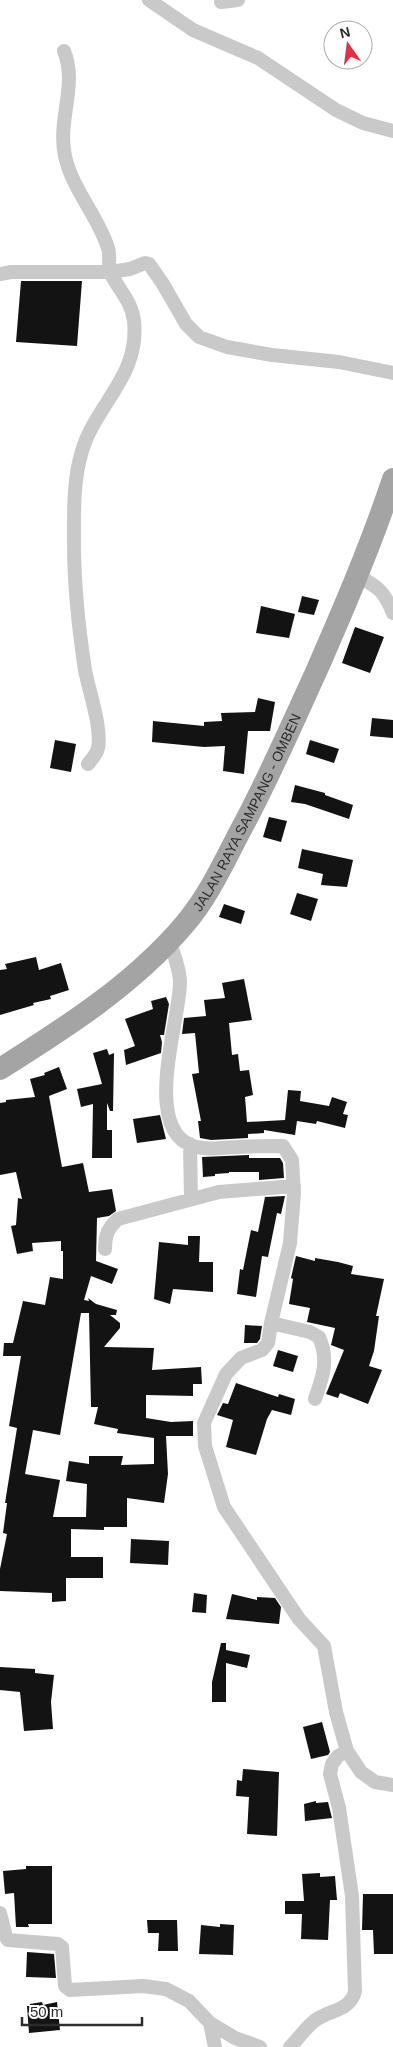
<svg xmlns="http://www.w3.org/2000/svg" width="393" height="2047" viewBox="0 0 393 2047" font-family="Helvetica,sans-serif">
<style>
.building{fill:#131313;fill-rule:evenodd}
.lines{fill:none;stroke-linecap:round;stroke-linejoin:round}
.street{stroke:#c9c9c9;stroke-width:14}
.primary{stroke:#a4a4a4;stroke-width:22}
.labels{text-anchor:middle;dominant-baseline:central;stroke-width:5;stroke-linejoin:round;paint-order:stroke}
.street-label{font-size:14px;fill:#2c2c2c;stroke:#fff}
</style>
<rect width="100%" height="100%" fill="#fff"/>
<path class="building" d="M21,281H82L77,346L16,342Z
M302,596L319,600L314,615L298,612Z
M261,606L295,614L289,638L256,633Z
M355,627L384,637L370,673L342,663Z
M258,698L275,702L270,731H248L244,774L223,771L225,746L204,747L152,742L153,721L204,726V722L222,721L221,713L255,712Z
M372,718L393,720V738L370,736Z
M55,740L76,744L71,772L50,768Z
M310,740L339,749L334,763L306,754Z
M295,785L325,793V795L353,805L349,819L305,804L291,802Z
M269,817L287,821L281,842L263,837Z
M302,849L353,860L347,887L321,885L323,874L298,868Z
M297,893L318,899L311,921L290,914Z
M224,904L245,911L241,924L219,917Z
M36,957L39,970L61,963L69,990L50,996L51,999L33,1003L34,1005L0,1015V970L7,969L5,964Z
M244,979L252,1020L229,1023L232,1055L238,1054L240,1071L249,1070L253,1095L245,1097L247,1122L285,1120L288,1090L301,1091L300,1101L329,1106L332,1097L347,1102L343,1114L348,1115L345,1128L317,1121L316,1124L297,1121L295,1135L264,1130V1133L248,1134V1138L211,1140L200,1138L198,1121H201L192,1074L199,1073L195,1033L182,1034L184,1018L206,1016L204,1000L225,998L222,983Z
M166,997L169,1004L164,1035H160L162,1042L161,1053L126,1065L124,1050L135,1046L125,1019L153,1009L151,1001Z
M107,1049L109,1055L114,1053L113,1111H110L107,1103V1130H112V1158H92L93,1104L81,1107L77,1089L102,1084L93,1053Z
M59,1067L67,1089L49,1096L62,1167L83,1163L89,1192L112,1189L116,1211L109,1216L97,1218L96,1261L118,1269L112,1284L91,1276L84,1300L89,1301L88,1298L96,1304L117,1310L116,1315H110L120,1323V1328L104,1347L154,1348L152,1370L201,1367L202,1384H193V1396L146,1395V1418L171,1422L193,1421V1436H166L168,1474L164,1503L127,1498V1527H104V1530L71,1529V1557H103V1578H66V1601L52,1602V1593L0,1591V1569L7,1534L3,1533L7,1503H5L17,1428L9,1426L21,1356H3L4,1343H13L23,1301L45,1305L50,1277L63,1279V1251H61V1241L32,1243L33,1251L17,1254L11,1226L16,1225L18,1198L22,1199L16,1172L0,1175V1103L6,1102V1100L35,1097L30,1079L45,1075L44,1073ZM81,1313H89L91,1407H98L94,1424L118,1429L117,1433L154,1438V1464L121,1465L123,1456H89V1464L69,1461L66,1481L87,1484L86,1517H53L60,1480L25,1474L33,1430L60,1435Z
M160,1115L166,1139L137,1143L133,1119Z
M249,1155V1158H280L283,1163L284,1178L259,1180V1172H229V1173L215,1174V1176L203,1177L202,1157Z
M285,1196L281,1214L277,1213L268,1257L262,1256L256,1297L237,1294L240,1269L243,1270L251,1230L258,1232L265,1197Z
M188,1236H200L199,1262H213V1292L173,1289L170,1304L154,1299L159,1242L188,1245Z
M296,1256L315,1261V1258L338,1262L353,1266L351,1274L384,1279L376,1316H379L374,1351L369,1366L382,1370L368,1404L340,1393L338,1398L326,1394L344,1350L331,1345L335,1328L307,1322L310,1308L289,1304L293,1279L291,1278Z
M245,1325L262,1326L260,1339L257,1343H244Z
M278,1350L298,1356L293,1372L273,1366Z
M236,1383L278,1397L279,1394L295,1399L291,1415L272,1410L267,1419L256,1455L226,1447L233,1420L217,1415L223,1403L228,1404Z
M131,1539L169,1541L168,1565L130,1563Z
M194,1593L207,1595L206,1613L192,1612Z
M232,1594L257,1600V1597L275,1598L281,1607L279,1624L226,1619Z
M221,1643H226V1650L250,1655L247,1668L226,1663V1702H212V1682Z
M0,1667L35,1669V1673L54,1675L51,1702L53,1729L24,1731L20,1692L0,1690Z
M322,1722L330,1752L328,1755L311,1759L303,1727Z
M243,1769L279,1772L277,1836L247,1834L249,1797L236,1796L237,1780L242,1781Z
M316,1801V1803L328,1802L332,1818L305,1821L304,1804Z
M26,1866H52V1924H28L29,1927H16L14,1893L5,1894L3,1871L26,1869Z
M320,1873V1877L335,1876L337,1900H330L328,1940L301,1939L302,1914H285V1901H304L302,1874Z
M363,1894H393V1954H374L373,1930H362Z
M147,1920H177L178,1951H158L159,1933H148Z
M220,1924L234,1925L233,1955L199,1954L201,1925L220,1927Z
M27,1952L54,1954L56,1978L26,1977Z
M42,2002L43,2005L57,2002L60,2030L29,2033L27,2006H30V2004Z"/>
<g class="lines">
<path class="street" d="M149,0L193,30L258,58L336,110L363,123L393,131
M221,2L238,0
M64,51C78,85 57,120 65,156C72,189 98,216 108,248C111,256 107,267 111,274C119,290 132,302 134,321C140,376 96,404 82,451C73,480 74,512 74,542C74,581 79,631 85,670C89,691 102,728 98,748C97,754 91,760 88,764
M0,274L11,272H110L130,269L145,263L149,264L163,284L186,324L199,337L227,347L272,355L339,362L393,373
M358,576C378,587 384,591 393,613
M169,941C174,954 179,967 180,981C181,1020 136,1141 203,1148C214,1150 226,1147 237,1147C252,1146 267,1146 283,1146L292,1160L294,1193L290,1243L271,1323L268,1343L262,1350L241,1358L226,1374L204,1423L205,1446L224,1507L299,1619L324,1646L336,1712L347,1751L361,1772L375,1782L393,1785
M190,1144L191,1198
M105,1249C105,1235 108,1228 118,1219L219,1192L294,1186
M271,1323L310,1332L319,1337C329,1360 323,1376 315,1399
M0,1913L6,1937L8,1940L58,1944L62,1947L65,1986L70,1990L143,1986L166,1989L189,2001L210,2023L215,2047
M210,2023L235,2038L260,2047
M290,2047C298,2039 304,2030 312,2023C326,2009 350,2013 355,1991L352,1896L339,1808L330,1774L332,1764L338,1756L347,1751"/>
<path class="primary" id="s1" d="M0,1069C65,1028 133,985 184,925C210,895 226,857 245,822C271,773 293,722 316,672C344,608 371,545 393,479"/>
</g>
<g class="labels">
<g class="street-label">
<text stroke="none"><textPath href="#s1" startOffset="364">JALAN RAYA SAMPANG - OMBEN</textPath></text>
</g>
</g>
<g transform="translate(348 45) rotate(346)"><circle r="24" fill="#ffffff" stroke="#ababab"/>
<path d="M0-4L9 19L0 12L-9 19Z" fill="#e12f48"/>
<text y="-8" font-size="14" font-weight="bold" text-anchor="middle" fill="#2c2c2c">N</text>
</g>
<path d="M22 2017v8h120v-8" fill="none" stroke="#2c2c2c" stroke-width="2.5"/>
<text x="30" y="2017" font-size="15" fill="#2c2c2c" stroke="#ffffff" stroke-width="4" paint-order="stroke">50 m</text>
</svg>
